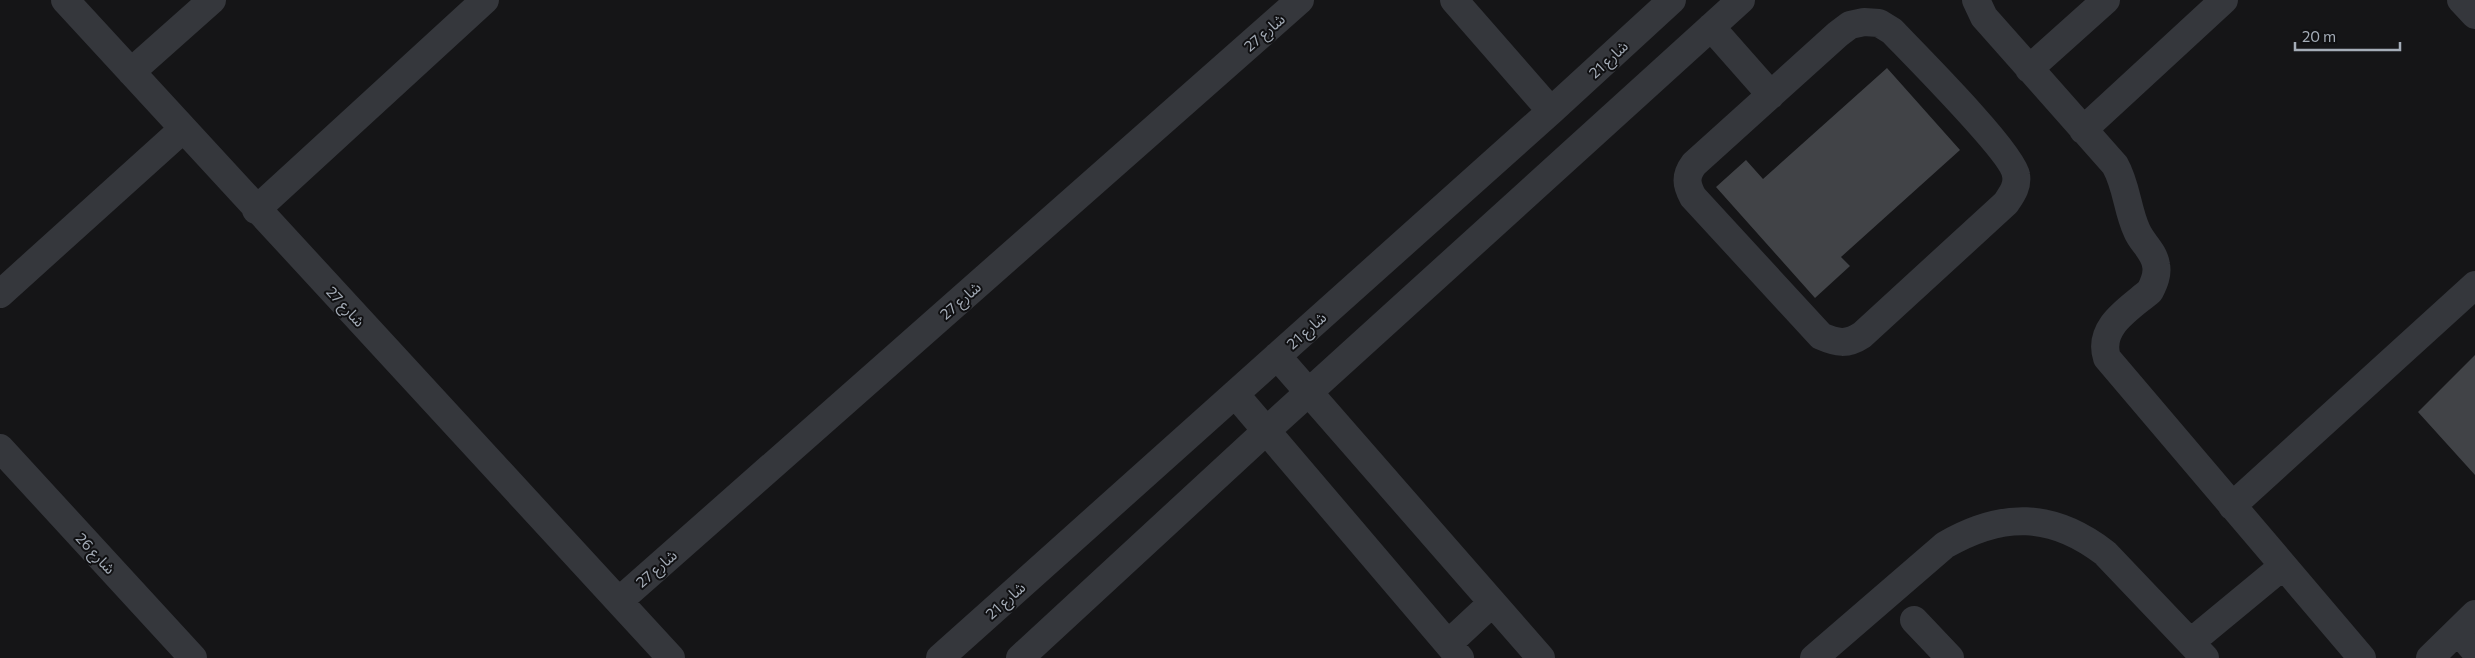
<svg xmlns="http://www.w3.org/2000/svg" width="2475" height="658" viewBox="0 0 2475 658" font-family="Commissioner,'Noto Sans Arabic',sans-serif">
<style>
.building{fill:#414347}
.lines{fill:none;stroke-linecap:round;stroke-linejoin:round}
.minor{stroke:#35373c;stroke-width:28}
.labels{text-anchor:middle;dominant-baseline:central;stroke-width:4;stroke-linejoin:round;paint-order:stroke}
.street-label{font-size:15px;fill:#a5adb8;stroke:#101012}
</style>
<rect width="100%" height="100%" fill="#151517"/>
<path class="building" d="M1887,68L1960,150L1841,257L1850,266L1815,298L1716,187L1746,160L1763,179Z
M2475,355V475L2418,412Z"/>
<g class="lines">
<path class="minor" d="M65,0L671,658
M1454,0L1551,111
M1976,0L1984,17L2115,165C2127,186 2127,210 2137,231C2142,243 2154,251 2156,265C2158,274 2154,283 2150,291C2129,309 2097,327 2107,358L2362,658
M2461,0L2475,15
M1864,22L1879,23L1892,31C1913,53 2013,153 2016,175C2018,186 2012,194 2006,203L1862,335C1847,345 1837,343 1821,336L1693,197C1686,184 1685,176 1694,164L1838,34L1850,25Z
M1711,27L1771,95
M2029,69L2106,0
M131,72L212,0
M2083,130L2224,0
M256,210L485,0
M0,294L183,129
M1277,356L1541,658
M1235,394L1460,658
M0,448L193,658
M2232,506L2475,285
M619,601L1300,0
M1914,620L1950,658
M2458,631L2475,651
M2191,642L2283,566
M1448,644L1492,603
M940,658L1551,111L1672,0
M1020,658L1266,431L1741,0
M1814,658L1945,545C2002,512 2052,512 2105,553L2205,658
M2430,658L2475,614"/>
</g>
<g class="labels">
<g class="street-label">
<text transform="translate(1264 32) rotate(-41)">شارع 27</text>
<text transform="translate(1608 59) rotate(-43)">شارع 21</text>
<text transform="translate(960 300) rotate(-41)">شارع 27</text>
<text transform="translate(346 306) rotate(47)">شارع 27</text>
<text transform="translate(1306 330) rotate(-42)">شارع 21</text>
<text transform="translate(96 553) rotate(47)">شارع 26</text>
<text transform="translate(656 568) rotate(-41)">شارع 27</text>
<text transform="translate(1005 600) rotate(-42)">شارع 21</text>
</g>
</g>
<path d="M2295 42v8h105v-8" fill="none" stroke="#a5adb8" stroke-width="2.5"/>
<text x="2302" y="42" font-size="15" fill="#a5adb8" stroke="#101012" stroke-width="4" paint-order="stroke">20 m</text>
</svg>
